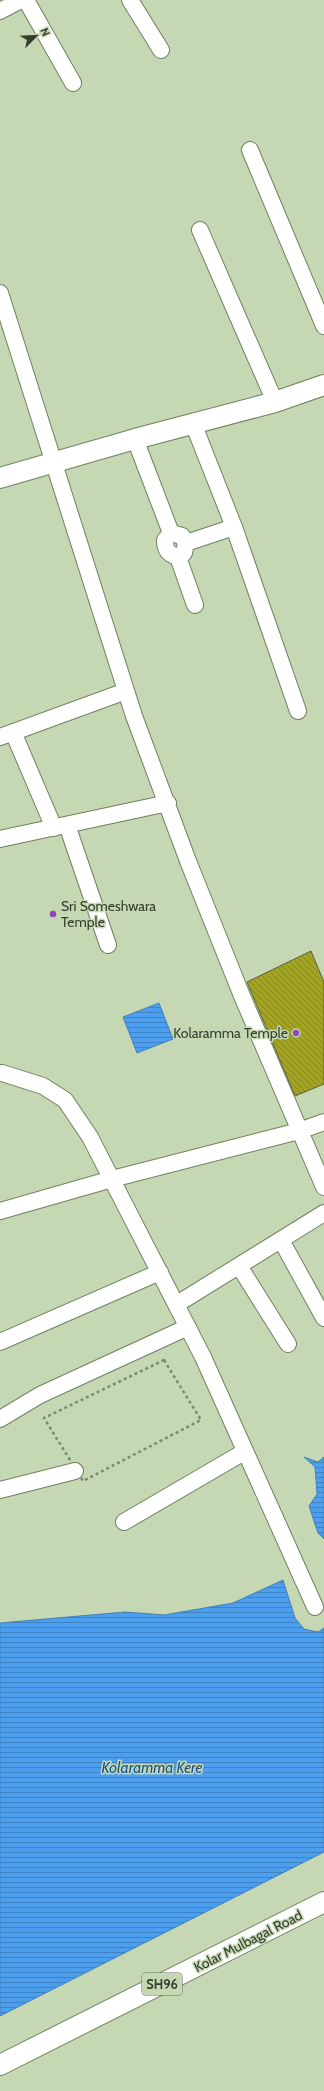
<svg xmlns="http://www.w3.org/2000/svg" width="324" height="2091" viewBox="0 0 324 2091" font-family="Cabin,sans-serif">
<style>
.water{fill:url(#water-rules);stroke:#4581b5}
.building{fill:url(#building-back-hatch);stroke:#5d5e3a}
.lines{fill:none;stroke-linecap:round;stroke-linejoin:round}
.minor-casing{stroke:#6f805f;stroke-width:18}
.major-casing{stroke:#6f805f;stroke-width:22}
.path{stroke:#7c8a70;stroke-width:2.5;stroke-dasharray:3 3;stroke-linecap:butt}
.minor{stroke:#fff;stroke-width:16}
.major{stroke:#fff;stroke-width:20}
.poi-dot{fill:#9049bd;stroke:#c5d8b3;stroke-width:1.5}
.labels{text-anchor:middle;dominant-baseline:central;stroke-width:3;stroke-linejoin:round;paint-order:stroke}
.shield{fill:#c5d8b3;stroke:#616c57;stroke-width:1}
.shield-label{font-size:13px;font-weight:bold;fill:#363e2f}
.poi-label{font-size:14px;fill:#363e2f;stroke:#c5d8b3;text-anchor:start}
.street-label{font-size:14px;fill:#363e2f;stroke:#c5d8b3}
.water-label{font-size:15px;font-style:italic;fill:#185185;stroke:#c5d8b3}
</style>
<defs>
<pattern id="water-rules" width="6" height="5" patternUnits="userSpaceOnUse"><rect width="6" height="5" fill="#4c9eee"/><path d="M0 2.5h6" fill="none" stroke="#4082c1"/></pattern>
<pattern id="building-back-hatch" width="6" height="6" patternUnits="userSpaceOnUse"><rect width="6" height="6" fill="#a3a420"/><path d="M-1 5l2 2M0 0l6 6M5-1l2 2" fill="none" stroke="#86871c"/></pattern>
</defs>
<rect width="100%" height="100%" fill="#c5d8b3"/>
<path class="water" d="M159,1003L173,1039L137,1053L123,1017Z
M304,1457L318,1462L324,1457V1539L318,1533L309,1506L317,1494L315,1467Z
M283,1580L295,1618L304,1629L318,1632L324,1628V1852L0,2016V1623L125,1612L164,1615L233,1603Z"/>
<path class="building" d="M311,951L324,982V1084L295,1096L247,982Z"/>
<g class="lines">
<g class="minor-casing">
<path id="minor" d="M26,0L73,83
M130,0L161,50
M0,11L21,0
M250,150L324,326
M200,230L275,402
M0,293L134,716L188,861L242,996L324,1187
M193,423L234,527L298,711
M135,439L171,533
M171,533L182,536L186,543L184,553L178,557C168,554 165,550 165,540Z
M186,543L234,527
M178,557L195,605
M13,732L54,828
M0,737L126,691
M67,825L108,945
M0,839L168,803
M2,1073L43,1086L65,1100L90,1137L203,1357L315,1607
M0,1211L112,1179L299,1131L324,1122
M281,1240L324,1318
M239,1266L288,1344
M177,1304L324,1213
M0,1342L160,1272
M0,1419L40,1395L188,1327
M0,1490L75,1471
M124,1522L244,1452"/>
</g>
<g class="major-casing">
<path id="major" d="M0,478L135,439L275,402L324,385
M0,2065L324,1902"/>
</g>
<path class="path" d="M164,1360L201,1420L83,1481L44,1418Z"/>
<use href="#minor" class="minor"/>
<use href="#major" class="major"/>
</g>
<g class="poi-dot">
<circle cx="53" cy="914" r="4"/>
<circle cx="296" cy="1033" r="4"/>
</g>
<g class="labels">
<rect class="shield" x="142" y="1973" width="40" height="22" rx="3"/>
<g class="shield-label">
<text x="162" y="1984">SH96</text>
</g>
<g class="poi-label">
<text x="61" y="906">Sri Someshwara<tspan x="61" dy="16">Temple</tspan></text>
<text x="288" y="1033" text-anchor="end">Kolaramma Temple</text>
</g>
<g class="street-label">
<text transform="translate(248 1941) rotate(-27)">Kolar Mulbagal Road</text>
</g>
<g class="water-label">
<text x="152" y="1768">Kolaramma Kere</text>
</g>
</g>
<g transform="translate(36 36) rotate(66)" stroke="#c5d8b3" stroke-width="3" paint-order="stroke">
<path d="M0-3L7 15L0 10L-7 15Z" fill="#363e2f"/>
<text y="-6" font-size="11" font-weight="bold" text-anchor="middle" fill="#363e2f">N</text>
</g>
</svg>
